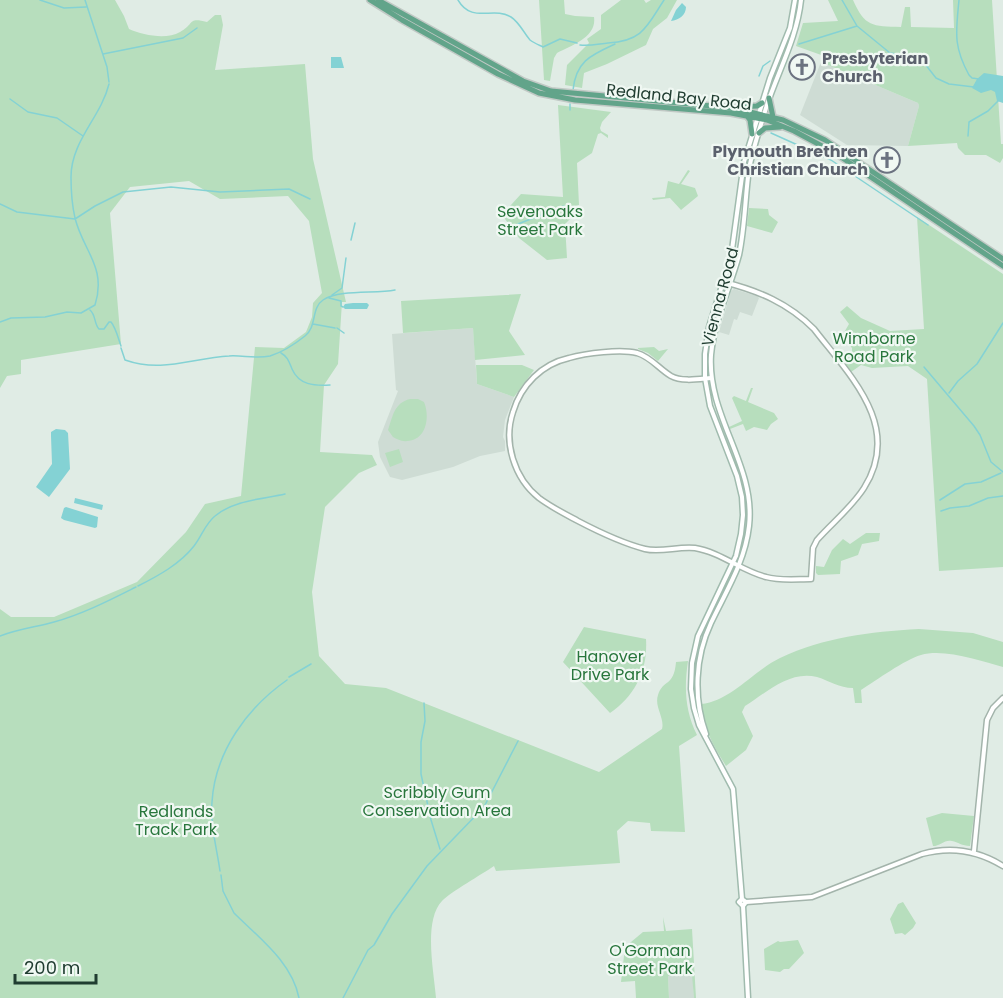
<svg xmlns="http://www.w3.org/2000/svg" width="1003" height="998" viewBox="0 0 1003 998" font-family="Poppins,sans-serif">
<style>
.built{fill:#cedcd4}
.green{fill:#b7debd}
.water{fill:#84d2d4}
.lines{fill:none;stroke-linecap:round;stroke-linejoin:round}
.stream{stroke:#84d2d4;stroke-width:1.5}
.tertiary-casing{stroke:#a3b4ab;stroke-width:7}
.secondary-casing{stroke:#a0bbae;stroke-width:7}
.primary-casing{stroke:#c1c9c5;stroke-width:8}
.tertiary{stroke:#fff;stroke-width:4}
.secondary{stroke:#fff;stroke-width:4}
.primary{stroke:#62a48a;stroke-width:5}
.labels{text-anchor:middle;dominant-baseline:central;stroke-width:4.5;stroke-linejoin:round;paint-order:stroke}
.worship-label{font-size:16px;font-weight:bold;fill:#5b616d;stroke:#f0f8f3;text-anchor:start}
.street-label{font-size:16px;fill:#203d31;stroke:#f0f8f3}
.park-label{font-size:16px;fill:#28763c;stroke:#f0f8f3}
</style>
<rect width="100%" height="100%" fill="#e0ece5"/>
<path class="built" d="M821,62L918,103L919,106L908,146L847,145L800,115Z
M734,289L757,296L759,298L752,316L740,312L737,320L734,319L729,335L719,332L731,291Z
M473,328L477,384L514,397L505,420L503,437L505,441V451L480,456L453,467L402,480L390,477L380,457L378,442L398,391L396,390L392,334Z
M693,975L694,998H669L668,976Z"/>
<path class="green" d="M0,0H115L124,16L129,29C143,35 166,40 180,32C195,24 187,17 207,22L215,15H221L223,25L215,70L305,64L313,159L346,302H342L338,364L324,385L320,452L372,455L377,465L359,473L325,507L312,592L319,656L345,684L386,688L599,772L662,729C665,718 654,707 658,695C663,679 674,687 676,662L688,661C684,688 685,711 697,735L679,746L685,832L651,831L650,823L628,821L617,831L620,863L496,871L494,866C481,875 452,891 442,901C423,921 434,972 436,998H0V609L11,617H54L137,582L186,532L205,504L241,496L255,347L284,348L306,332L312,317L313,303L322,293L309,221L288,196L220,199L189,181L130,187L110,213L121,344L21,360V374L7,376L0,388Z
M539,0H564L565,14L575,16L594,17C597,37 572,45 557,53L554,58L550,81L544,80Z
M621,0H644L646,3L651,0H677L667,18L653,29L646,45L607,64L584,73L582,88L565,85L567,65L589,43L587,39L601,29V15Z
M828,0H853C865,27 872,26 901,27L905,7H910L911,27L954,28L953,0H992L1001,144H1003V158L1000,163L986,155H965L958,148L957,143L908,146L919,106L918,103L821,62L824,56L796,46L803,23L838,21Z
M558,105L611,112L602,122L600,128L601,131L608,135V138L601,133L598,134L592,153L577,163L579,205L573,206L572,211L575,214L565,224L567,258L547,260L519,238L502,215L521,194L563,197Z
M688,170L690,171L681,184L695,188L698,196L681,210L670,198L653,200L652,198L665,197L668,181L679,184Z
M749,208L768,209L769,215L778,222L772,233L747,226Z
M917,217L1003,274V567L939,571L927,379L908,366L872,368L861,365L851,372L843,361L852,355V348L842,336L849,324L840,312L847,306L861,318L890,331L924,329Z
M521,294L509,331L525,355L475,360L473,328L403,333L401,301Z
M654,347L659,351L668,349L658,361L648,353L638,349V348Z
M476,365H522L534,370L514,397L477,384Z
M751,388H753L748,402L774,413L778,419L771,424L767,430L754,427L746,431L743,424L730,429L729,427L742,421L732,398L734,396L746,401Z
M410,399H418L424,402C430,416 427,440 407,441C402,442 397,439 393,437L388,430C393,416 394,403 410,399Z
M399,449L403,462L390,467L385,453Z
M866,533H880L879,541L862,544L858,555L841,561L840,574L818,575L816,573V566L824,567L832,550L843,539L850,544Z
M584,627L646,639C648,670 635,696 610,713L563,662Z
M919,629L973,633L1003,642V667C981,661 944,648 921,655C904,660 877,680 861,690L862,703H855L853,688C839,688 830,681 817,677C790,670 767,692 745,706L742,712L753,736L746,750L726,766C714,747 703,728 701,704C731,701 753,671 780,658C825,637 869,632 919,629Z
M942,813L974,816L970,846C962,846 958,842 952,841C945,839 940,846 933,846L926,818Z
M903,902L916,923L913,928L905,935L902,933L895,934L890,919L898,904Z
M663,917L666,931L692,929L696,998H694L692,975L668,976L669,998H636L635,981L621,982L625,947L643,932L664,931Z
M798,940L804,953L789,969H784L780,972L765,970L764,949L778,941L780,942Z"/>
<path class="water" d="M682,3L686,7C686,15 679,20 671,21L676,10Z
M331,57H341L344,68H331Z
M984,73L1003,76V103L997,101L995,92L991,90L981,93L972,88L977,79Z
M353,303H367L369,305L367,309H345L343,307L345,304Z
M56,429L65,430L68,433L70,469L49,497L36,487L52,464L51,436V432Z
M75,498L103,505L102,510L74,503Z
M66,507L98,517L97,527L95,528L64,520L61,518L64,508Z"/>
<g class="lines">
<path class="stream" d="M40,0L64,8L86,7
M85,0L107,67L109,82
M458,0C472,24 493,6 511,17C519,22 524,33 530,40C534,43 539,45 543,47L560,39L577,43
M842,0L857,26L890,53L903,55L925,64L936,78L949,84L974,87
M959,0C956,32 953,46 969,75L972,78L979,79
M799,44L857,26
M580,45C590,46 598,44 608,43C643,41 647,26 664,0
M103,54L183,38L197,28
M759,76L763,66L770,61
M573,90C576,61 591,55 615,44
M10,99L28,112L57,118L83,136
M570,110V104
M771,133L831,160L928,225
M968,136L969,122L988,111L998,101
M0,204L17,212L75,219L95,206L123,192L171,187L220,192L289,189L310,199
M518,224L564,206
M351,240L355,223
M332,295L342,288L346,258
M329,298L341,301V306L343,307
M90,310C96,315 94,324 99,329H104L109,322H111C116,328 118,338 121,346
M0,322L11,318L45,317L67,312L81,313L95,305C107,267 83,251 75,218C72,205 71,190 71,177C71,141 101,117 109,84
M313,324L335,328
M337,328L344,333
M121,348L125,360C162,373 192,358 229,356C242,355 256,359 270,356C283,352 295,344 305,336C317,327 311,308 323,300C340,289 375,294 395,290
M281,353C288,357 289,362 292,369C299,385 314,386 330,385
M924,367L974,426L980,435L991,462L1003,472
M949,393L958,381L977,364L1003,323
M940,500L965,484L981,482L1001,473
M941,511L950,508L969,506L988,498L1003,496
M138,586C158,576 180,564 194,546C202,536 205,524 215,516C234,500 263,499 285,494
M0,636C18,629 36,627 54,622C83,614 110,600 136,587
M289,677L311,664
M424,703L425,721L421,742V774L431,820L440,849
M220,871C217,849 210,825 212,802C215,752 247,708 287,680
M221,875L223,891L234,913C259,938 292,962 299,998
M343,998L368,950L374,945L392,914L427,866L484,807L518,741"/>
<g class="tertiary-casing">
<path id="tertiary" d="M711,378C699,379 682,382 671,376C659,369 651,357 637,353C621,349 586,353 569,358C542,364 521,385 513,412C503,442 514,478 539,498C551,507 565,514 578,521C599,532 622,543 645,549C661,553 678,546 695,548C720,552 742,571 766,577C780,581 797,579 811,579L813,548L817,540C832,523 852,507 864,488C903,426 850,376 814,329C788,303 759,291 724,282
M974,851L987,720L993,708L1003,698
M746,902L812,897L922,854C951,846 977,850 1003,866"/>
</g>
<g class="secondary-casing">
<path id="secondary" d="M706,734C693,698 695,657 711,623C726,591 745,562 749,526C756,465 707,417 711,355C714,321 730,288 739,255C745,227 745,197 749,169C753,148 760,128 766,108C778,71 797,38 801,0
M742,899L746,902L743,906
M748,998L743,906L739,902L742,899L733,789L699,725L694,708L691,689L692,663L698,636L736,556L741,534L743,515L742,497L737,476L710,406L705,378V354L709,327L731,257L744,162L770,78L790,28L795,0"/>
</g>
<g class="primary-casing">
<path id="primary" d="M370,0L402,20L498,74L539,93L575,100L731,113L767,120L794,131L835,153L1003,266
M378,0L523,81L551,91L733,108L783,120L825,140L1003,259
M769,98L773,117
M738,107L757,106L762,103
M747,116L750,120L752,134
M759,133L765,128L780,127"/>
</g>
<use href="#tertiary" class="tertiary"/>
<use href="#secondary" class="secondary"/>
<use href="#primary" class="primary"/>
</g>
<defs>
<g id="church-ring" transform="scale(1.35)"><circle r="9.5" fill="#f0f8f3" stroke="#6b7280" stroke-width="1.5"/><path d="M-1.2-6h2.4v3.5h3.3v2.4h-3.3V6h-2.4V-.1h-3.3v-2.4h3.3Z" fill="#6b7280"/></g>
</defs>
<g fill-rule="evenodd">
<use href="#church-ring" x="802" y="67"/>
<use href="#church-ring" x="887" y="160"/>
</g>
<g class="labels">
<g class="worship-label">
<text x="822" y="58">Presbyterian<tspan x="822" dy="18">Church</tspan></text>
<text x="868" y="151" text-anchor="end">Plymouth Brethren<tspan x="868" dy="18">Christian Church</tspan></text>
</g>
<g class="street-label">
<text transform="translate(679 97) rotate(6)">Redland Bay Road</text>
<text transform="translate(720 297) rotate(-75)">Vienna Road</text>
</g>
<g class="park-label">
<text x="540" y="211">Sevenoaks<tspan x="540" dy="18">Street Park</tspan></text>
<text x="874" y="338">Wimborne<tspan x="874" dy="18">Road Park</tspan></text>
<text x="610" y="656">Hanover<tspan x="610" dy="18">Drive Park</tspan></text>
<text x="437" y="792">Scribbly Gum<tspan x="437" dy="18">Conservation Area</tspan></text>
<text x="176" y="811">Redlands<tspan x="176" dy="18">Track Park</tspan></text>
<text x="650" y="950">O'Gorman<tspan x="650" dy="18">Street Park</tspan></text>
</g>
</g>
<path d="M15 974v9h81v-9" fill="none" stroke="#203d31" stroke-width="3"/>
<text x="24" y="974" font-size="18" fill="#203d31" stroke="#f0f8f3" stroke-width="4.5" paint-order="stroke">200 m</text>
</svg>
